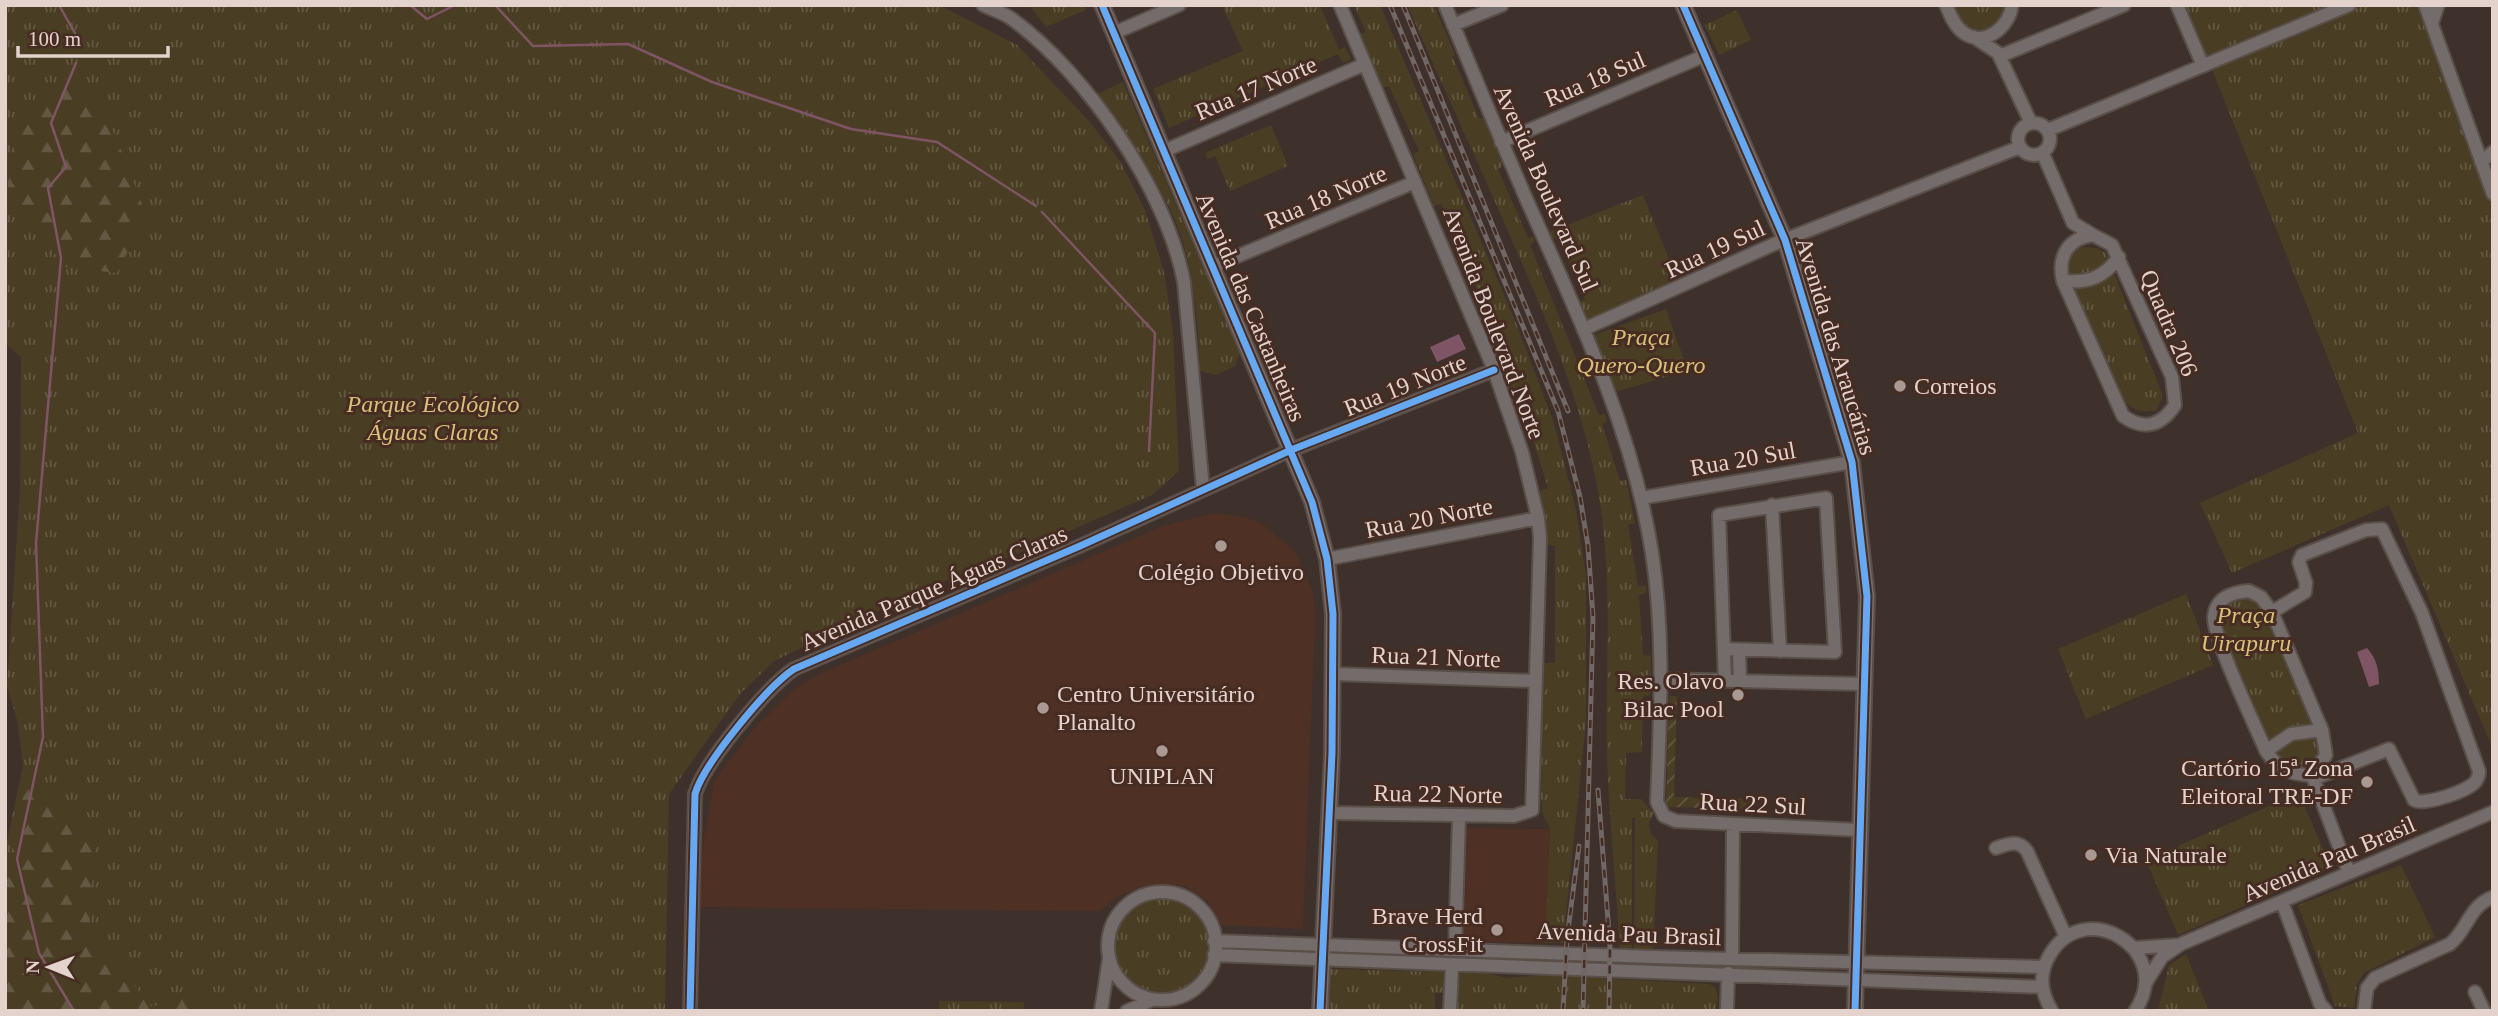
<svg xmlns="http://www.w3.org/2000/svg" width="2498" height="1016" viewBox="0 0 2498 1016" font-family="Georgia,serif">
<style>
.built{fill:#4e3025}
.grass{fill:url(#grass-tufts)}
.forest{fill:url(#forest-firs)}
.garden{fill:url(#garden-furrows)}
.pitch{fill:#493e23}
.water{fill:#7f5465}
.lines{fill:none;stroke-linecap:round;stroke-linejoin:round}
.stream{stroke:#7f5465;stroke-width:2.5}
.minor-casing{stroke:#5a4e49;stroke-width:16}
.major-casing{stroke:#5a4e49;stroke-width:18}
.minor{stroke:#746c6b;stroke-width:12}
.major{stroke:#776c6a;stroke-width:14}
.rail-casing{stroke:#716764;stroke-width:5}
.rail{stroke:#462c22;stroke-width:2.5;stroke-dasharray:8;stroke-linecap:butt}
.cycleway-casing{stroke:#462c22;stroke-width:11}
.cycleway{stroke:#66a8f1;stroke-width:7}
.poi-dot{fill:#aa9993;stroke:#462c22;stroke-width:2.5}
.labels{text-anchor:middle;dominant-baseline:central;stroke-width:6;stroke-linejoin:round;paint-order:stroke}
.street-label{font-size:24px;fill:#e4d2cc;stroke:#462c22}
.park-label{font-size:24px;font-style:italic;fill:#dabf79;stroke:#462c22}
.poi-label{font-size:24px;fill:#e4d2cc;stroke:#462c22;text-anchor:start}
</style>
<defs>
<pattern id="grass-tufts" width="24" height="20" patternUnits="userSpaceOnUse" patternTransform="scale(1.75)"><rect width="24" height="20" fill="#493e23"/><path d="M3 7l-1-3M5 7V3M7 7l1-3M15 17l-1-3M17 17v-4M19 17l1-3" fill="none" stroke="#635942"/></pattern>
<pattern id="forest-firs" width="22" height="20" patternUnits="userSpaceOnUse" patternTransform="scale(1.75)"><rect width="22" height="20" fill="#493e23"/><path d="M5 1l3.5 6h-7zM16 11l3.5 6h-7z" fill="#635942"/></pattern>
<pattern id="garden-furrows" width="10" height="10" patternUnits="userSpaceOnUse" patternTransform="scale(1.75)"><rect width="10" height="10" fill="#493e23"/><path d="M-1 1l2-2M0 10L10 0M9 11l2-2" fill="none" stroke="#635942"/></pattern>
</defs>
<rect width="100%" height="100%" fill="#3e302a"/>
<path class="built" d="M1214,513L1245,517L1263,524L1295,552L1313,591L1315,619L1303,929L1221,925L1207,900L1185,886L1171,884L1143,886L1117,897L1100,911L699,907L703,843L714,781L755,727L794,689L819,674L1163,526Z
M1465,828L1550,829L1545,943L1461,941Z"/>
<path class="grass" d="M5,5H939L1017,45L1089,121L1120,161L1145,210L1164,272L1173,332L1179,471L1152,495L988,566L929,587L774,661L740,694L669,794L665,1011H11L5,1006V851L23,765L17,720L7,686L20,488L21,357L5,343Z
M1029,5H1084L1086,10L1046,27Z
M1229,5H1320L1339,50L1345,47L1351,59L1343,63L1338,54L1169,128L1153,89L1243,51L1223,8Z
M1354,5H1380L1516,323L1554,423L1576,510L1586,576V722L1563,943H1545L1550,829L1542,812L1541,796L1543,663H1555V546L1547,545L1546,519L1539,491L1548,488L1518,391L1511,394L1489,338L1495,333L1441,204L1434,206L1413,154L1419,151L1389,86L1382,88L1360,34L1366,32Z
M1407,5L1434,6L1455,54L1453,57L1479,119L1484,118L1503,166L1498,169L1528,238L1533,237L1535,241L1530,245L1599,415L1605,414L1607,421L1602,424L1620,481L1626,480L1635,523L1628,525L1638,586H1646V593L1639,595L1643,655L1651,656L1650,695L1643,696L1642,752L1626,753L1625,799H1641L1654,814L1649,823L1651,834L1658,841L1653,953L1634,952L1635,817L1632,818V949H1620C1616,884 1609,820 1607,754C1605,664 1614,575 1597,486C1580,394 1541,307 1504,222C1472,150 1439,77 1407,5Z
M1946,5H2012L2011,18L1974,37Z
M2186,5H2416L2493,209V749L2389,505L2232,573L2200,503L2358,433Z
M1737,10L1751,40L1719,55L1705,25Z
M1123,82L1240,353L1235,366L1216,375L1200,371C1199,332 1195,291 1186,253C1174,202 1129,134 1095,95Z
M1271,125L1288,166L1230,191L1215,156L1207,159L1205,153Z
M1643,195L1679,284L1587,323L1578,304L1585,299L1558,237L1553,239L1549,232Z
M2078,247L2096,248L2106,253L2163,396L2156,411C2139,413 2131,409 2120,397L2066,275L2070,258Z
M1666,309L1686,366L1682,372L1619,391L1611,386L1593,342L1594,335Z
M2186,594L2213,665L2086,719L2058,649Z
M2247,597L2264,608L2320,740L2321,749L2316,764L2299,773L2274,757L2216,622L2224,604Z
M2299,793L2331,868L2178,935L2146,860Z
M2401,865L2435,937L2364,973L2357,985L2354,1008L2335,1006L2298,905Z
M1111 945a51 51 0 1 1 102 0a51 51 0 1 1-102 0Z
M2186,954L2209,1011H2158L2169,965Z
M1329,969L1443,972V993H1435V1011H1327Z
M1472,970L1507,978L1540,975L1709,984L1715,987L1718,998L1715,1011H1455V977Z
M939,1001L1024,1002V1011H939Z"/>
<path class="forest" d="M75,80C113,111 127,169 146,214L117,273L66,267L12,204L7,163L32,110Z
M26,772L95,842L89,930L152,1007L191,994L211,1011H21L5,990V889Z"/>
<path class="garden" d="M1669,696H1677L1674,797L1751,799V809L1666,807Z"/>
<path class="pitch" d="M1654,330L1663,358L1614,375L1605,347Z"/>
<path class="water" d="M1459,334L1466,349L1437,362L1430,347Z
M2367,648C2377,659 2379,670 2379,684L2369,687L2357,652Z"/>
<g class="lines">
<path class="stream" d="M59,5L80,42
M410,5L427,19L455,5
M495,5L533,46L628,44L712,82L851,129L937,142L1036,206
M1042,212L1155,333L1149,451
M74,1011L39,953L17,859L43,737L36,543L61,258L48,188L66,167L51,123L76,63"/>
<g class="minor-casing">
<path id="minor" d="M983,5C993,10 1004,13 1012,19C1088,75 1166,190 1184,282L1203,489
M1445,5C1473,72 1500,139 1529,205C1579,317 1633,431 1652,553C1665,636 1660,718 1657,802L1664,816L1676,821L1858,830
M1946,5C1950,15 1955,27 1964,33C1985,48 2010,26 2012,5
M2177,5L2203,66
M2425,5L2493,194
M2432,23L2438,5
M1453,25L1502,5
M1114,33L1179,5
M1974,37L1998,53L2031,123
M2000,56L2124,5
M2018 139a16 16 0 1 1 32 0a16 16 0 1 1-32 0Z
M2048,130L2349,5
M1501,142L1706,55
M1164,151L1365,64
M2043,154L2073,223L2093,235
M2481,162L2493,152
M2093,235L2112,245L2172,377L2175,405C2161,426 2144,431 2123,416L2063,281C2057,257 2068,238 2093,235Z
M1214,266L1415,182
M2063,281C2089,283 2103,278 2119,257
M1584,329L1779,242L2020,147
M1641,498L1852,462
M1772,505L1780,651
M1327,559L1538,518
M2249,591L2261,597L2272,612L2322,730L2326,755L2312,775C2290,775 2278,769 2266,751C2255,725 2214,640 2214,618C2215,598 2232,592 2249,591Z
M2272,612L2305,592L2306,583L2299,562L2302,555L2366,530L2382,529L2422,613L2479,771C2479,775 2478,778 2476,781C2469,791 2424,806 2414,800L2389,749L2313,779
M1725,649L1835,652L1826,498L1719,515L1725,681
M1739,650L1740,681
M1334,674L1536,681
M1661,679L1864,684
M2266,751L2291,734L2322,730
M2312,775L2349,873
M1330,813L1514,816L1532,810L1540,538L1538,518L1522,452L1494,370L1340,5
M1996,848C2008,844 2018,839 2027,851L2066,937
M1108 946a54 54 0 1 1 108 0a54 54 0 1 1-108 0Z
M2282,902L2320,1004L2326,1011
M1214,941L1653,957L2044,967
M2134,948L2178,945
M1455,950L1459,817
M1214,955L2042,987
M1732,958L1733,825
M2145,984L2162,957L2181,944L2493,812
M2475,992L2484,1011
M690,1011L695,794C704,763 767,687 794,669L1080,546L1291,450L1494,370
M1101,1011L1109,959
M1127,1011L1152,1000
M1450,1011L1452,965
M1727,1011L1728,973
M2052,1011C2042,995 2039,977 2047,960C2080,892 2177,949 2135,1011
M2364,1011L2367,988L2375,978L2450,944C2468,929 2469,906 2493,897"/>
</g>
<g class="major-casing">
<path id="major" d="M1102,5L1312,502L1327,559L1333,614L1332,753L1320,1011
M1683,5L1785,240L1852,462L1867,596L1855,1011"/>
</g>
<use href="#minor" class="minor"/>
<use href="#major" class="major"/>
<g class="rail-casing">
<path id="rail" d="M1390,5L1558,411L1580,497L1588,546L1593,617L1583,1011
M1403,5L1568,411
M1598,790L1610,946L1609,1011
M1563,1011L1567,938L1579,846"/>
</g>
<use href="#rail" class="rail"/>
<g class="cycleway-casing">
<path id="cycleway" d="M1102,5L1312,502L1327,559L1333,614L1332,753L1320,1011
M1683,5L1785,240L1852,462L1867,596L1855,1011
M690,1011L695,794C704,763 767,687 794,669L1080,546L1291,450L1494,370"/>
</g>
<use href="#cycleway" class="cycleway"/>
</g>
<g class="poi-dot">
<circle cx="1900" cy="386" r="7"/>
<circle cx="1221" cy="546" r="7"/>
<circle cx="1738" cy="695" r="7"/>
<circle cx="1043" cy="708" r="7"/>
<circle cx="1162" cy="751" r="7"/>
<circle cx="2367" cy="782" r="7"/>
<circle cx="2091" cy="855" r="7"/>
<circle cx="1497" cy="930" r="7"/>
</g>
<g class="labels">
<g class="street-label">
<text transform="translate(1595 79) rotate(-23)">Rua 18 Sul</text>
<text transform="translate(1256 88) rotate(-23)">Rua 17 Norte</text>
<text transform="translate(1546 188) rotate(66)">Avenida Boulevard Sul</text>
<text transform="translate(1326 197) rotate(-23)">Rua 18 Norte</text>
<text transform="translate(1715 249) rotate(-25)">Rua 19 Sul</text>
<text transform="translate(1251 307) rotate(67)">Avenida das Castanheiras</text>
<text transform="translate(1494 323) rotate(69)">Avenida Boulevard Norte</text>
<text transform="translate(2169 323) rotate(67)">Quadra 206</text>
<text transform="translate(1836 346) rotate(73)">Avenida das Araucárias</text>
<text transform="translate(1405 385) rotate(-22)">Rua 19 Norte</text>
<text transform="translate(1743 459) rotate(-10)">Rua 20 Sul</text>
<text transform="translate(1429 518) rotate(-11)">Rua 20 Norte</text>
<text transform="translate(934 588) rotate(-23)">Avenida Parque Águas Claras</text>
<text transform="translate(1436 657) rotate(2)">Rua 21 Norte</text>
<text transform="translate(1438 794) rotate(1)">Rua 22 Norte</text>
<text transform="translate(1753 804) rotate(3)">Rua 22 Sul</text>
<text transform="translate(2329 859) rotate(-23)">Avenida Pau Brasil</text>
<text transform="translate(1629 934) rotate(2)">Avenida Pau Brasil</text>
</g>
<g class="park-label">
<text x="1641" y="337">Praça<tspan x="1641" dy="28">Quero-Quero</tspan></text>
<text x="433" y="404">Parque Ecológico<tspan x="433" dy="28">Águas Claras</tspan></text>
<text x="2246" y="615">Praça<tspan x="2246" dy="28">Uirapuru</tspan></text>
</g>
<g class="poi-label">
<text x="1914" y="386">Correios</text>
<text x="1221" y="572" text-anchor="middle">Colégio Objetivo</text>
<text x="1724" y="681" text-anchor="end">Res. Olavo<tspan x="1724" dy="28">Bilac Pool</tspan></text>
<text x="1057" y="694">Centro Universitário<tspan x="1057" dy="28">Planalto</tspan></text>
<text x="2353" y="768" text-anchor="end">Cartório 15ª Zona<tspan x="2353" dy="28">Eleitoral TRE-DF</tspan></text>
<text x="1162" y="776" text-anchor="middle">UNIPLAN</text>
<text x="2105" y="855">Via Naturale</text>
<text x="1483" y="916" text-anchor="end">Brave Herd<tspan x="1483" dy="28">CrossFit</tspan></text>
</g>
</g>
<rect width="2498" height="1016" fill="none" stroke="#e4d2cc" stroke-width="14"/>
<g transform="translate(49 967) rotate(271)" stroke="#462c22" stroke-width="5" paint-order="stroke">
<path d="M0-5L12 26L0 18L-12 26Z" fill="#e4d2cc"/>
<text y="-10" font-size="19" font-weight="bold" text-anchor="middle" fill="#e4d2cc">N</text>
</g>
<path d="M18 46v10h150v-10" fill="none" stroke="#e4d2cc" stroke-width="3.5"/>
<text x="28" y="46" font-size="21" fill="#e4d2cc" stroke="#462c22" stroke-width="5" paint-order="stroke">100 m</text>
</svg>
